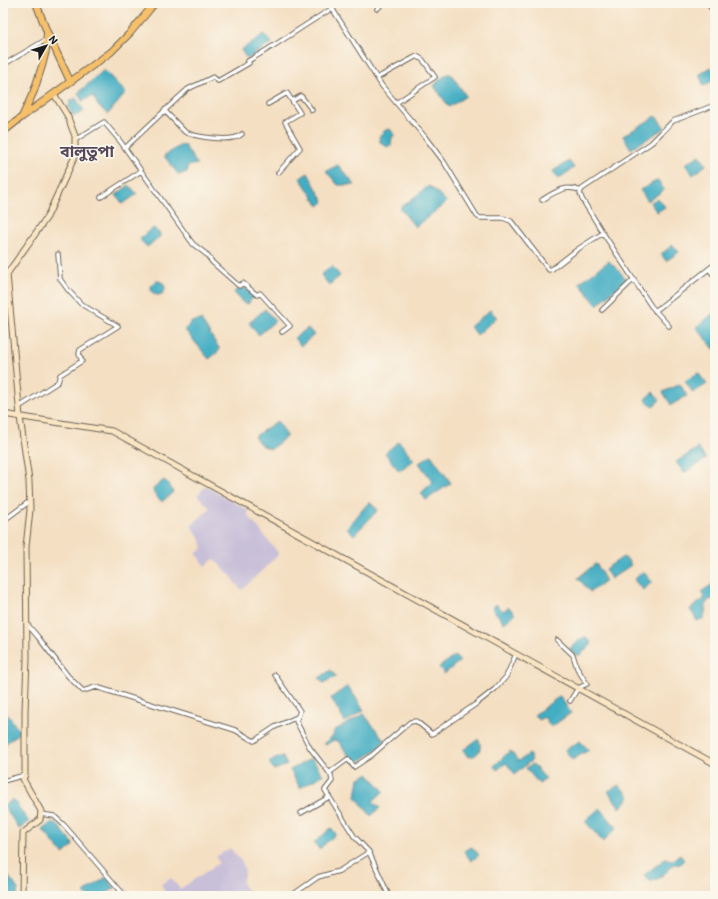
<svg xmlns="http://www.w3.org/2000/svg" width="718" height="899" viewBox="0 0 718 899" font-family="Itim,'Noto Sans Bengali',sans-serif">
<style>
.industrial{fill:#c8bfd8}
.water{fill:#43adc3;stroke:#306470}
.lines{fill:none;stroke-linecap:round;stroke-linejoin:round}
.street-casing{stroke:#686056;stroke-width:5.5}
.secondary-casing{stroke:#686056;stroke-width:7}
.highway-casing{stroke:#686056;stroke-width:8}
.street{stroke:#fff;stroke-width:3.5}
.secondary{stroke:#fbe6c4;stroke-width:5}
.highway{stroke:#f6c06b;stroke-width:6}
.labels{text-anchor:middle;dominant-baseline:central;stroke-width:3.5;stroke-linejoin:round;paint-order:stroke}
.district-label{font-size:16px;font-weight:bold;fill:#55485b;stroke:#fbf7ec}
</style>
<rect width="100%" height="100%" fill="#fbf7ec"/>
<filter id="ink" filterUnits="userSpaceOnUse"><feTurbulence type="fractalNoise" baseFrequency=".025" numOctaves="2"/><feDisplacementMap in="SourceGraphic" scale="8" xChannelSelector="R" yChannelSelector="G"/><feConvolveMatrix kernelMatrix="1 2 1 2 8 2 1 2 1" color-interpolation-filters="sRGB"/></filter>
<filter id="wash" filterUnits="userSpaceOnUse"><feTurbulence type="fractalNoise" baseFrequency=".012" numOctaves="4" result="noise"/><feDisplacementMap in="SourceGraphic" scale="16" xChannelSelector="R" yChannelSelector="G"/><feGaussianBlur stdDeviation="0.9" result="paint"/><feColorMatrix in="noise" values="0 0 0 0 0 0 0 0 0 0 0 0 0 0 0 0 0 1.4 0 .05"/><feComposite in="paint" operator="in"/></filter>
<g filter="url(#wash)">
<rect width="100%" height="100%" fill="#f4dfc2"/>
<path class="industrial" d="M206,486L248,510V515L279,554L242,590L234,582L233,578L214,559L205,566L196,554L203,548L201,540L191,526L210,508L197,495Z
M230,848L242,862L245,871L242,883L251,896H167L161,884L171,878L180,889L219,863L216,857Z"/>
<path class="water" d="M264,34L272,43L247,59L241,50Z
M711,67L715,72V79L704,86L699,75Z
M104,70L126,93L108,114L98,106L93,96L82,101L78,93Z
M447,74H451L466,96L449,107L434,86L438,81Z
M76,98L84,111L80,114L73,116L68,107L70,104L69,102Z
M656,116L665,128L631,149L623,136Z
M389,129L391,130L395,135L392,137L391,146L387,147L380,142L379,137L384,131Z
M181,145L185,146L197,164L188,166L187,172L179,175L164,156Z
M700,155L706,165L693,175L685,164Z
M569,161L574,168L558,179L553,171Z
M338,165L355,185H338L326,171Z
M308,173L324,202L319,206L300,178Z
M658,180L664,190L648,201L640,190Z
M129,185L137,194L123,204L116,195Z
M429,186L437,192L447,202L415,227L400,208Z
M658,198L665,207L657,212L650,203Z
M154,228L160,234V237L147,247L141,241V238L147,232Z
M673,245L679,252L666,261L661,254Z
M609,261L627,279L597,305L579,283Z
M332,266L340,276L329,285L321,275Z
M151 288a7 7 0 1 1 14 0a7 7 0 1 1-14 0Z
M240,288L247,289L253,297L248,304L243,303L234,292Z
M265,309L275,321L259,335L249,323Z
M490,310L497,317L477,335L470,327Z
M715,312V350L696,327Z
M201,320L219,348V351L209,359L185,330L191,322Z
M308,328L314,335L301,346L294,338Z
M698,373L707,384L693,393L685,381Z
M680,384L687,396L671,405L663,392Z
M653,392L660,400L652,407L645,399Z
M277,421L281,426L287,436L271,449L261,445L254,437Z
M399,441L414,460L399,471L385,453Z
M698,448L706,459L684,473L676,462Z
M431,455L451,483L426,500L421,493L433,482L419,463Z
M164,480L169,484L173,492L163,501H161L154,494L153,489Z
M369,502L378,510L354,535L347,528Z
M623,557L628,560L631,565L611,579L605,569Z
M595,564L597,565L606,581L590,592L578,578Z
M643,571L652,582L643,590L634,580Z
M715,583V598L707,601L704,618L697,621L690,609L704,599L702,591Z
M496,604L503,611L509,607L515,614L504,623L492,608Z
M586,637L591,642V645L580,655H576L570,650V648L582,638Z
M455,656L460,661L444,674L439,667Z
M331,670L336,677L323,683L319,678Z
M348,686L364,710L345,722L331,698Z
M560,696L571,713L551,727L544,717L539,720L534,715Z
M5,711L20,732L3,746V713Z
M364,714L385,741L376,750L355,764L338,741L334,740L327,744H323L334,735L333,732L335,730Z
M477,740H479C483,750 477,757 468,757L463,750Z
M580,741L589,750L572,760L565,750Z
M510,751L519,761L529,754L532,760L515,774L506,763L497,770L494,766Z
M282,756L287,765L274,770L269,762Z
M312,758L323,775L300,788L290,770Z
M533,764L546,779L539,784L526,768Z
M368,774L384,791L373,801L380,808L371,816L356,797L359,778Z
M619,785L630,797L620,808L608,791Z
M13,799L29,822L19,829L4,806Z
M600,808L617,828L603,842L585,821Z
M52,823H56L72,842L73,846L63,854L43,830Z
M331,828L336,834L319,849L314,843Z
M472,847L479,855L471,861L464,851Z
M680,855L684,860L679,865L675,864C670,868 658,881 652,881C648,881 646,878 644,875L665,859L672,861Z
M3,869L18,889L17,896H3Z
M106,877L115,888L103,896H87L84,893Z"/>
</g>
<g filter="url(#ink)">
<g class="lines">
<g class="street-casing">
<path id="street" d="M330,3L335,13L382,86L425,137L444,162L477,216L480,218H503L511,221L549,270L552,269L578,249L603,233L582,199L580,193L582,189L651,143L673,121L715,105
M492,3L493,4L495,3
M377,9L382,4V3
M3,65L47,39
M377,78L417,56L423,60L435,77L396,103
M292,101L301,96L312,110
M268,104L287,93L300,113L285,122L300,148L278,173
M164,110L185,132C196,137 233,143 242,134
M75,140L104,122L120,141L193,244L206,254L213,263L239,286L243,283L257,295L260,293L290,326L282,332
M125,148L178,98L188,89L213,77L218,81L249,63L248,61C277,45 304,25 333,8
M101,197L141,171
M542,200C555,192 566,184 581,191
M603,233L651,306L669,326
M709,269L715,277
M602,310L634,279
M655,311L715,264
M19,407L58,382L60,375L82,361L79,354L80,350L118,326L81,304L68,290L60,279L58,254
M3,521L30,501
M27,624L38,637L68,676L83,691L96,687L235,730L254,741L275,727L297,717
M557,640L573,655L577,668L587,684L578,688L570,701
M275,675L300,711L296,721L310,748L331,775L332,781L325,790L354,836L369,852
M329,773L348,759L354,767L372,755L410,722L416,721L432,734L476,704L495,689L506,677L516,654
M3,781L25,775
M301,813L329,797
M40,814L54,816L64,825L125,896
M291,896L318,877L339,871L369,852L389,896"/>
</g>
<g class="secondary-casing">
<path id="secondary" d="M3,414L112,431L715,764
M22,896L23,833L40,820L41,811L23,779L25,775V711L27,659L26,547L30,510L29,481L20,417L7,274L47,217L75,156V136L67,115L54,94"/>
</g>
<g class="highway-casing">
<path id="highway" d="M709,3L715,11
M48,34L70,81
M22,117L111,52L130,33L155,3
M3,132L22,117L34,91L42,66L46,51L47,32L36,3"/>
</g>
<use href="#street" class="street"/>
<use href="#secondary" class="secondary"/>
<use href="#highway" class="highway"/>
</g>
</g>
<g class="labels">
<g class="district-label">
<text x="87" y="151">বালুতুপা</text>
</g>
</g>
<rect width="718" height="899" fill="none" stroke="#fbf7ec" stroke-width="16"/>
<g transform="translate(46 46) rotate(51)" stroke="#fbf7ec" stroke-width="3" paint-order="stroke">
<path d="M0-3L7 15L0 10L-7 15Z" fill="#1c1c1c"/>
<text y="-6" font-size="11" font-weight="bold" text-anchor="middle" fill="#1c1c1c">N</text>
</g>
</svg>
